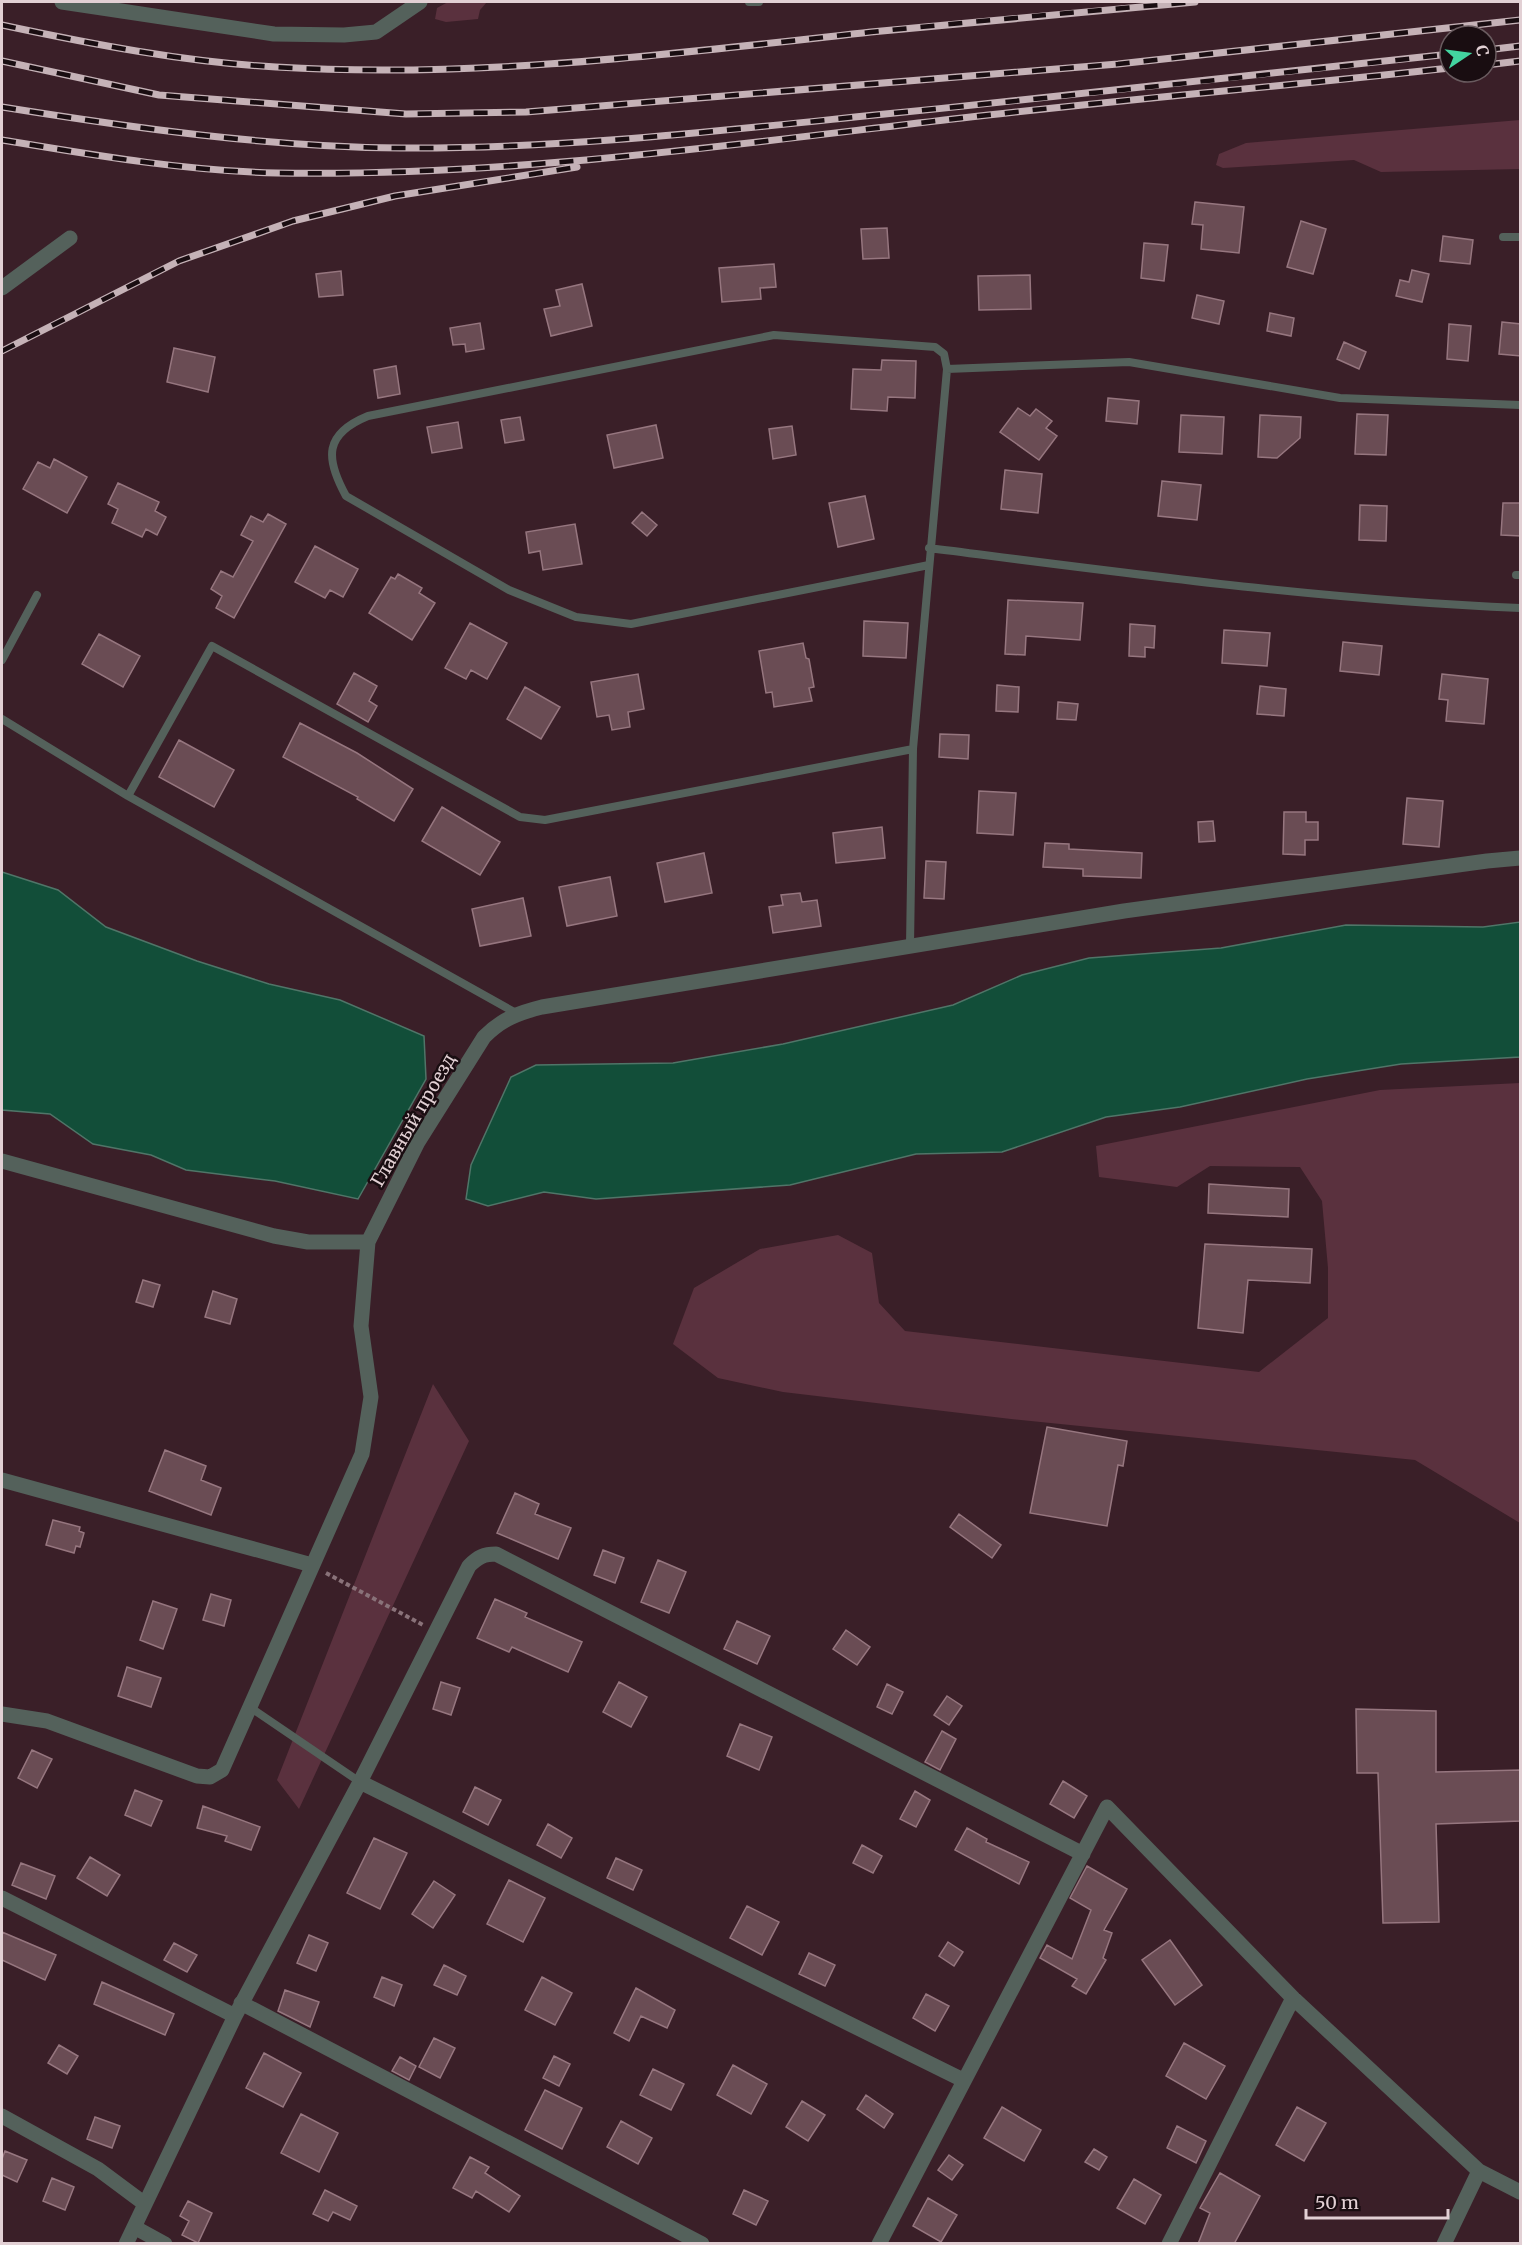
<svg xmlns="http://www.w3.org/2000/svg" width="1522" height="2245" viewBox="0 0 1522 2245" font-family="Merriweather,serif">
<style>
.green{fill:#5a313e}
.water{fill:#124e39;stroke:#507568;stroke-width:1.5}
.building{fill:#6a4c54;stroke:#96767f;stroke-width:1.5}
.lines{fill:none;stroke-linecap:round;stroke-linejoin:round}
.path{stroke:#897279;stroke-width:4;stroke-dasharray:4.5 3;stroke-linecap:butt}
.lane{stroke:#54615b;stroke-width:8}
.street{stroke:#54615b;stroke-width:15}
.rail-casing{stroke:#c5b2b7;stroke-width:7}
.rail{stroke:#190d11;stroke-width:4.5;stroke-dasharray:14;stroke-linecap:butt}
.labels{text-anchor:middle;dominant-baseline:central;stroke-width:5;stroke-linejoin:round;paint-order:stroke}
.street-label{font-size:18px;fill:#e2d0d4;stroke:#190d11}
</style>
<rect width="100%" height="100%" fill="#3a1f28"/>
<path class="green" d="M448,2H487L480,10L478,19L446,22L435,19L437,8Z
M1520,120V169L1381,172L1354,160L1223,168L1216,165L1219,154L1246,143Z
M1520,1083V1523L1415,1460L1011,1419L783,1392L718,1378L673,1344L694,1288L760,1249L838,1235L872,1253L879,1303L905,1331L1259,1372L1328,1318V1268L1322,1201L1300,1167L1210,1166L1177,1187L1099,1177L1096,1146L1380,1090Z
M433,1384L469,1441L299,1809L277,1780Z"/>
<path class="water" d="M2,872L58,890L106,927L197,961L269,984L340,1000L424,1036L426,1079L358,1199L275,1181L186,1170L151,1155L93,1144L50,1114L2,1110Z
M1520,922V1057L1401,1064L1307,1079L1180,1107L1106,1117L1002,1152L916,1154L790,1185L596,1199L544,1192L488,1206L466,1199L471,1165L511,1077L536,1065L673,1063L783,1044L953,1005L1022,975L1089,958L1221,948L1346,925L1483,927Z"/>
<path class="building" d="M1195,202L1244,207L1239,253L1201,249L1203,225L1192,224Z
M1301,221L1326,229L1313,274L1287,267Z
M887,228L889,258L863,259L861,229Z
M1443,236L1473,240L1470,264L1440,261Z
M1144,243L1168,245L1164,281L1141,278Z
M774,264L776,287L760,288L761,299L722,302L719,268Z
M1412,270L1429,274L1422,302L1396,296L1400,280L1409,282Z
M341,271L343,295L319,297L316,274Z
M1030,275L1031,309L979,310L978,276Z
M582,284L592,326L551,336L544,309L560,306L556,290Z
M1197,295L1224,301L1219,324L1192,318Z
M1270,313L1294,318L1291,336L1267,331Z
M1502,322L1521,324V356L1499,354Z
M480,323L484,349L466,352L465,344L453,345L450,328Z
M1449,324L1471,326L1468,361L1447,359Z
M1344,342L1366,352L1359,369L1337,359Z
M174,348L215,357L208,392L167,382Z
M882,360L916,361L915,398L888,397L887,411L851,409L853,369L881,370Z
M396,366L400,394L378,398L374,370Z
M1108,398L1139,401L1137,424L1106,421Z
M1018,408L1030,416L1036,409L1052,421L1046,428L1057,436L1039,460L1000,432Z
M1357,414L1388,415L1386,455L1355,454Z
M1181,415L1224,417L1222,454L1179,452Z
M1260,415L1301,417L1300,438L1277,458L1258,457Z
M520,417L524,440L505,443L501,420Z
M458,422L462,448L432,453L427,427Z
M656,425L663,458L614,468L607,435Z
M792,426L796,455L773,459L769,429Z
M54,459L87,477L67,513L23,489L38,462L50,468Z
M1005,470L1042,474L1038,513L1001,509Z
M1162,481L1201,485L1197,520L1158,516Z
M118,483L159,502L155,511L166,517L157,535L146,529L142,537L112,523L118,509L108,504Z
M865,496L874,539L838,547L829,503Z
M1503,503H1521V536L1501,535Z
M1360,505L1387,506L1386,541L1359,540Z
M642,512L657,525L647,536L632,523Z
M268,514L286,524L234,618L216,608L222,596L211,589L221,571L233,577L253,541L241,535L251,516L263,522Z
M575,524L582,564L543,570L540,551L529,553L526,532Z
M315,546L358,569L343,597L330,590L325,598L295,582Z
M398,574L422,588L419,593L435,603L412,640L369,613L391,577L395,579Z
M1008,600L1083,603L1080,640L1026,636L1025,655L1005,654Z
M864,621L908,623L906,658L863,656Z
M470,623L507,643L487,679L471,670L466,679L445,668Z
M1130,624L1155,626L1154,648L1145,647V657L1129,656Z
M1224,630L1270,633L1267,666L1222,663Z
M99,634L140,656L123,687L82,664Z
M1343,642L1382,646L1379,675L1340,671Z
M803,643L806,658L809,659L814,687L809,688L812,701L774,707L772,692L766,693L759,651Z
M354,673L377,686L369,701L377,706L368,722L337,704Z
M638,674L644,709L628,712L630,727L612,730L609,715L597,717L591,682Z
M1442,674L1488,679L1484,724L1446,721L1448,700L1439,699Z
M997,685L1019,687L1018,712L996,711Z
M1260,686L1286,689L1284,716L1257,714Z
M525,687L560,707L541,739L507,719Z
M1058,702L1078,704L1076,720L1057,719Z
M300,723L357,753L413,789L394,821L357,799L358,797L283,757Z
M940,734L969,735L968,759L939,757Z
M179,740L234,770L214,807L159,777Z
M979,791L1016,793L1013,835L977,833Z
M1407,798L1443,801L1439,847L1403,844Z
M442,807L500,842L480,875L422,841Z
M1284,812H1306V822H1318V840H1305V855L1283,854Z
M1213,821L1215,841L1199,842L1198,822Z
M882,827L885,858L836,863L833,833Z
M1045,843L1069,844V849L1142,853L1141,878L1083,876V869L1043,867Z
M704,853L712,893L665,902L657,863Z
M926,861L946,862L944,899L924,898Z
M610,877L617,916L567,926L559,887Z
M800,893L802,902L817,900L821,926L773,933L769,907L783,905L781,895Z
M523,898L531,936L480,946L472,909Z
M1209,1184L1289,1189L1288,1217L1208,1213Z
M1205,1244L1312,1249L1310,1283L1248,1280L1243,1333L1198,1328Z
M143,1280L160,1285L153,1307L136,1302Z
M213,1291L237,1299L230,1324L205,1317Z
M1047,1427L1127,1441L1123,1466L1118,1465L1107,1526L1030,1513Z
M165,1450L206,1466L201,1480L221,1488L211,1515L149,1491Z
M515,1493L539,1504L535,1514L571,1528L558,1559L497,1533Z
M959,1514L1001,1545L992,1558L950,1527Z
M53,1520L80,1527L79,1531L84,1533L80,1547L76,1546L74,1553L46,1545Z
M603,1550L624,1558L615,1583L594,1575Z
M658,1560L686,1572L669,1613L641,1602Z
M211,1594L231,1600L224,1626L203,1620Z
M495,1599L527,1613L525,1617L582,1642L568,1672L512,1647L509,1652L477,1638Z
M153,1601L177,1609L163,1649L140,1640Z
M737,1621L770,1636L757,1664L724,1649Z
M846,1630L870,1647L857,1665L833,1649Z
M127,1667L161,1678L151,1707L118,1696Z
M441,1682L460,1688L451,1715L433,1709Z
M619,1682L647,1697L631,1727L603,1712Z
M887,1684L903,1692L892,1714L877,1707Z
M947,1696L962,1706L949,1725L934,1715Z
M1356,1709L1436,1711V1772L1521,1770V1821L1436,1824L1439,1922L1383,1923L1378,1773H1357Z
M740,1724L772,1737L759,1770L727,1756Z
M942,1731L956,1739L940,1770L925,1762Z
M32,1750L52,1759L37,1788L18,1778Z
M1063,1781L1087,1796L1074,1818L1050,1804Z
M475,1787L501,1800L488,1825L463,1812Z
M135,1790L162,1801L151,1826L125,1815Z
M915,1791L930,1800L916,1827L900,1819Z
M203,1806L260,1827L251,1850L225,1841L227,1836L197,1828Z
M548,1824L572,1838L561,1858L537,1845Z
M967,1828L987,1839L986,1842L1029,1862L1019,1884L955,1850Z
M374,1838L407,1853L380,1909L347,1893Z
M862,1845L882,1856L873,1873L853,1863Z
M90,1857L120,1875L107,1896L77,1878Z
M616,1858L642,1870L633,1890L607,1878Z
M21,1863L55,1876L46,1899L12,1885Z
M1087,1866L1127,1889L1104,1930L1112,1933L1103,1958L1106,1960L1086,1994L1072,1986L1077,1979L1040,1958L1047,1945L1072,1959L1091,1910L1070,1898Z
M509,1880L545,1898L523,1942L487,1924Z
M434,1881L455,1895L433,1928L412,1914Z
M747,1906L779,1922L762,1955L730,1938Z
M2,1932L56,1955L45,1980L2,1960Z
M309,1935L328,1943L316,1971L297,1963Z
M1170,1940L1202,1985L1175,2005L1142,1960Z
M948,1942L963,1952L954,1966L939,1956Z
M174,1943L197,1955L187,1972L164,1960Z
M809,1953L835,1965L825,1986L799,1974Z
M444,1965L466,1976L457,1995L434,1985Z
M382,1977L402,1985L394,2006L374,1997Z
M542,1977L572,1993L555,2025L525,2010Z
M102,1982L174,2014L165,2035L94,2004Z
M636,1988L675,2010L667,2028L641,2016L629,2041L614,2033Z
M285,1990L319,2002L310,2027L278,2011Z
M926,1994L949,2006L935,2031L913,2018Z
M434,2038L455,2048L440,2078L419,2067Z
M1184,2043L1225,2066L1206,2099L1166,2076Z
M59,2045L78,2056L67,2074L48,2063Z
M264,2053L301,2073L283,2107L246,2088Z
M554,2056L570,2064L559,2086L543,2078Z
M400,2057L416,2066L409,2080L392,2071Z
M733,2065L767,2084L751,2114L717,2095Z
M653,2069L684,2084L671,2110L640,2095Z
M545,2090L582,2108L562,2149L525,2130Z
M866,2095L893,2114L884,2128L857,2109Z
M802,2101L825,2115L808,2141L786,2127Z
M1002,2107L1041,2130L1024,2161L984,2138Z
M1297,2107L1326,2123L1304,2161L1276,2145Z
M301,2114L338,2133L319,2172L281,2153Z
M95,2117L120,2126L112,2148L87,2139Z
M621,2121L652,2138L638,2164L607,2147Z
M1177,2126L1206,2141L1196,2163L1167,2148Z
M1094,2149L1107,2157L1099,2170L1085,2162Z
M5,2151L27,2160L17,2182L2,2175V2159Z
M949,2155L963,2165L952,2180L938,2170Z
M470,2157L489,2167L485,2173L520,2196L509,2212L476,2191L472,2198L453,2188Z
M1220,2173L1260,2196L1234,2244H1198L1210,2213L1200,2208Z
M52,2178L74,2187L65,2210L43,2201Z
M1134,2179L1161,2195L1145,2224L1117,2208Z
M325,2190L357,2206L350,2220L333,2212L328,2221L313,2214Z
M744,2190L768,2201L756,2225L733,2214Z
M928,2198L957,2215L941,2242L913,2226Z
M188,2201L212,2213L198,2243L182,2235L189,2221L180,2216Z"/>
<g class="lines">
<path class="path" d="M326,1573L423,1625"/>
<path class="lane" d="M749,2H759
M1503,237H1520
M947,369L1129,362L1340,398L1520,405
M929,548C1126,573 1322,600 1520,608
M1516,575H1520
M2,660L37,595
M2,719L128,796L516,1013
M128,796L212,646L520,817L545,820L913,749
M910,946L913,749L947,369L944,354L935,347L774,335L368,416C324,434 325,458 346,496L509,590L576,617L631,624L929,565
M251,1708L360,1782"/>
<path class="street" d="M62,2L274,34L344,35L376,32L420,2
M2,288L70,238
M2,1161L274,1236L308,1242H368
M2,1480L312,1565
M2,1714L47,1721L197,1776L210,1777L222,1770L362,1454L371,1397L361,1326L368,1242L418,1142L484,1037C502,1019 518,1013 542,1007L1124,911L1487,861L1520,858
M360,1782L963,2080
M2,1898L235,2016
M241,2003L702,2244
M2,2116L98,2169L145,2204
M134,2227L165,2244
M126,2244L235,2016L360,1782L469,1566C478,1557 484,1554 496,1554L1083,1854
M879,2244L1107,1807L1293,1998L1479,2171L1520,2192
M1169,2244L1293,1998
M1444,2244L1479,2171"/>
<g class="rail-casing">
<path id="rail" d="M2,25C91,44 184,62 276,67C475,79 673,54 871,32C979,21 1087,11 1195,2
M1486,50L1520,46
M2,61L159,95L406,114L526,112L1118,64L1520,20
M1486,65L1520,61
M2,107C134,128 267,147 401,148C560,149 718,131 875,115C1067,96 1259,76 1450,54
M2,140C93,155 185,171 277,173C506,177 735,144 962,118C1125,99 1288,86 1450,68
M2,351L179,261L293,221L395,196L577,167"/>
</g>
<use href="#rail" class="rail"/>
</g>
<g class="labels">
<g class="street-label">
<text transform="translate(413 1120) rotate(-60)">Главный проезд</text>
</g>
</g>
<rect width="1522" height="2245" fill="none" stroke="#e2d0d4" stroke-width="6"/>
<g transform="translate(1468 54) rotate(77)"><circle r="28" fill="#190d11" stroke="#695b5f" stroke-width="1.5"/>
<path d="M0-4.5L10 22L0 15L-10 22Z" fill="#43d4a0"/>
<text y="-9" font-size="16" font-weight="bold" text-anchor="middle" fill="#e2d0d4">С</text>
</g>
<path d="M1306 2209v9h142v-9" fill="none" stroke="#e2d0d4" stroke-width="3"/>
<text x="1315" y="2209" font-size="18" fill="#e2d0d4" stroke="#190d11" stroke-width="4.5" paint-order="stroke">50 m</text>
</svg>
